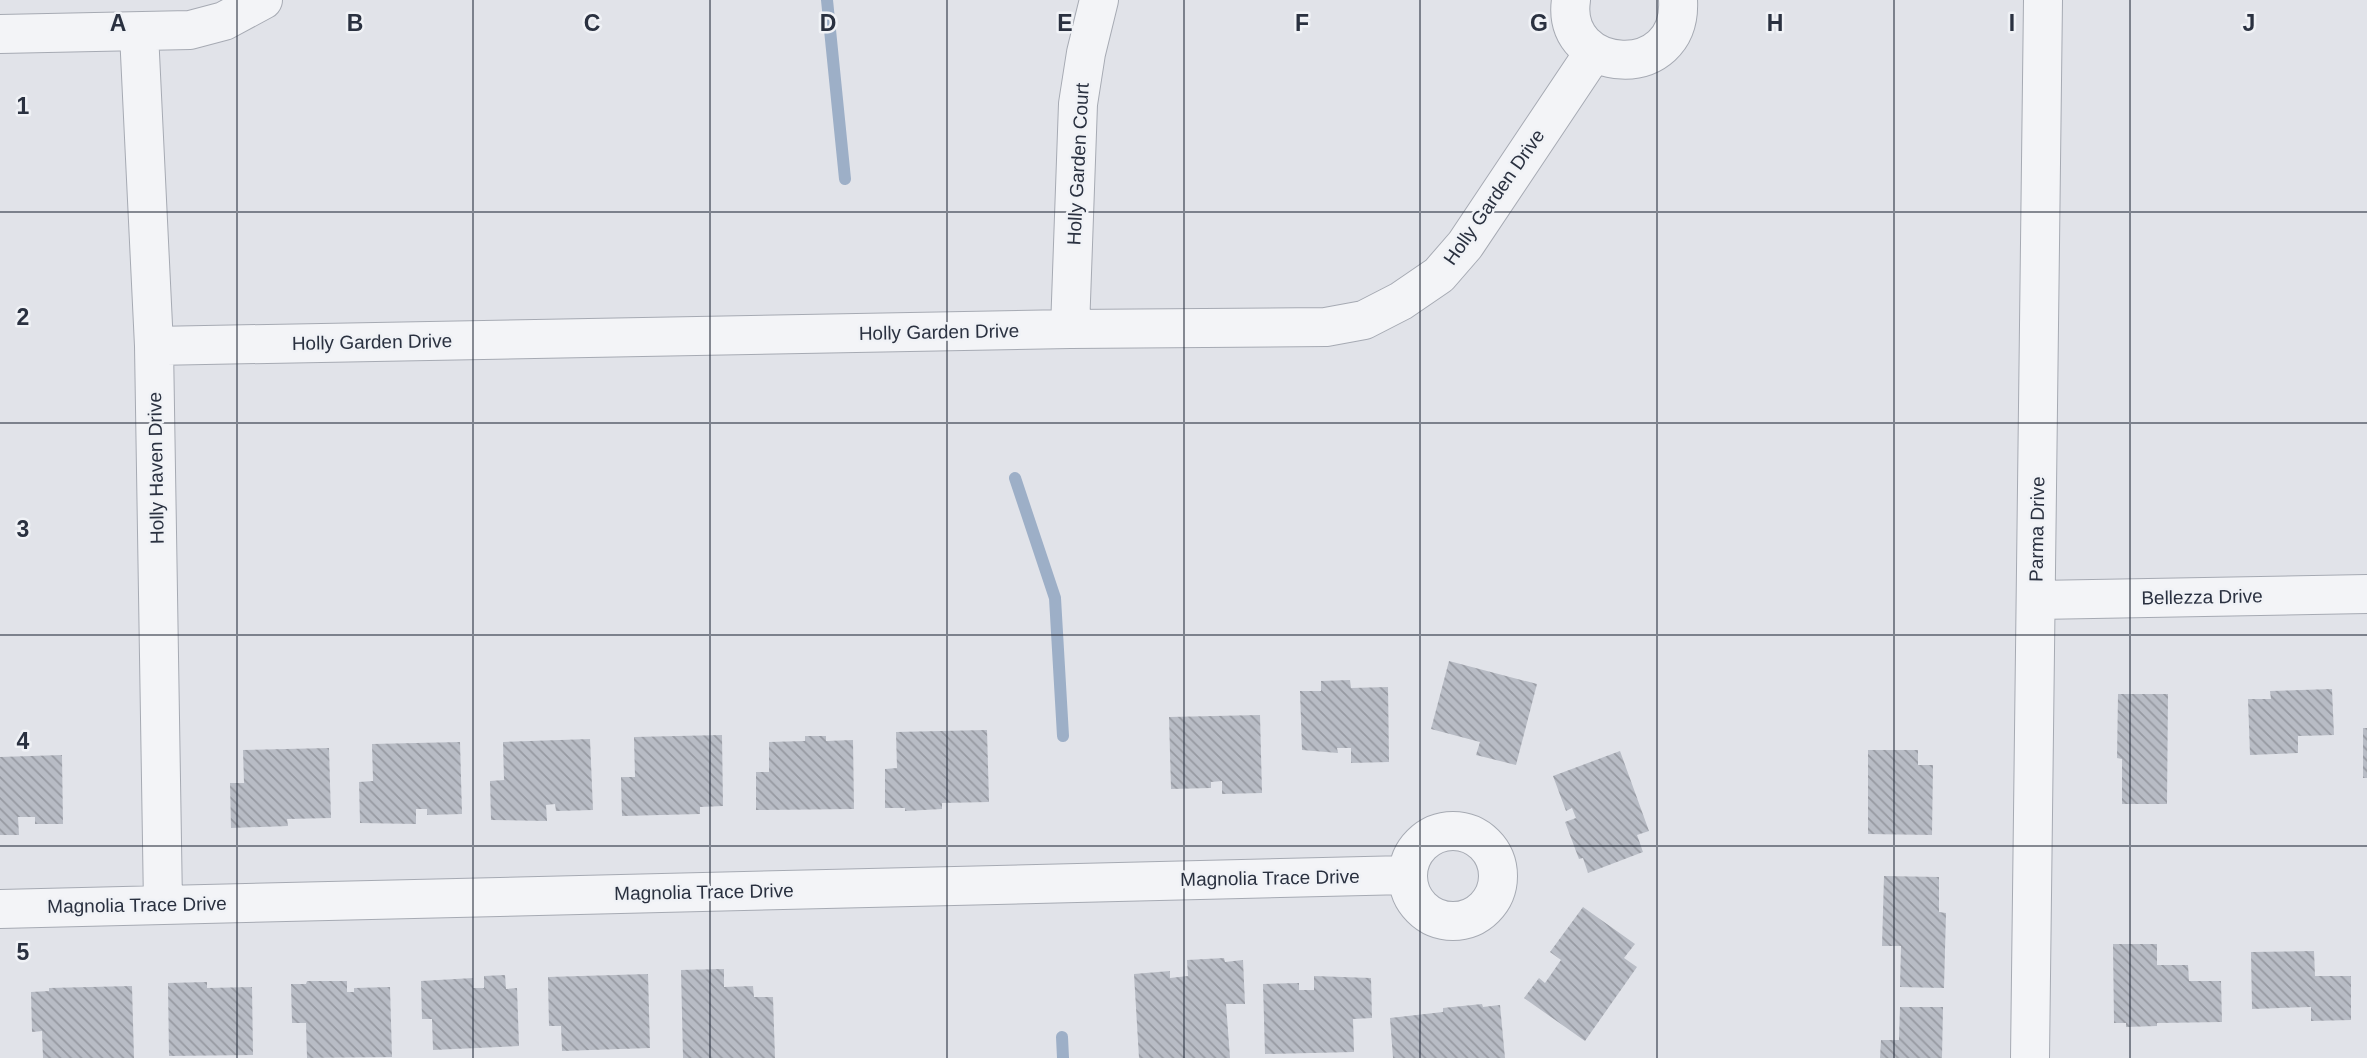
<svg xmlns="http://www.w3.org/2000/svg" width="2367" height="1058" viewBox="0 0 2367 1058" font-family="Arial,sans-serif">
<style>
.lines{fill:none;stroke-linecap:round;stroke-linejoin:round}
.stream{stroke:#9dafc7;stroke-width:12}
.building{fill:url(#building-back-hatch)}
.minor-casing{stroke:#a6aab3;stroke-width:40}
.minor{stroke:#f3f4f7;stroke-width:38}
.grid{fill:none;stroke:#2a3140;stroke-width:2;stroke-opacity:0.55}
.labels{text-anchor:middle;dominant-baseline:central;stroke-width:5;stroke-linejoin:round;paint-order:stroke}
.street-label{font-size:19px;fill:#2a3140;stroke:#f0f2f6}
.grid-label{font-size:23px;text-anchor:middle;font-weight:bold;fill:#2a3140;stroke:#f0f2f6;stroke-width:5;stroke-linejoin:round;paint-order:stroke}
</style>
<defs>
<pattern id="building-back-hatch" width="6" height="6" patternUnits="userSpaceOnUse" patternTransform="scale(1.75)"><rect width="6" height="6" fill="#b8bcc5"/><path d="M-1 5l2 2M0 0l6 6M5-1l2 2" fill="none" stroke="#9699a1"/></pattern>
</defs>
<rect width="100%" height="100%" fill="#e1e3e9"/>
<g class="lines">
<path class="stream" d="M827,0L845,179
M1015,478L1055,598L1063,736
M1062,1037L1063,1058"/>
</g>
<path class="building" d="M1449,661L1537,684L1516,765L1476,755L1480,742L1431,729Z
M1350,680L1351,688L1388,687L1389,762L1351,763V748H1337L1338,753L1302,750L1300,691H1321V681Z
M2332,689L2334,735L2298,736V753L2250,755L2248,699H2271L2270,691Z
M2118,694H2168L2167,804H2122V759L2117,758Z
M1260,715L1262,793L1222,794V781L1211,782V788L1171,789L1169,717Z
M2363,728H2367V778H2363Z
M987,730L989,802L942,803V809L905,811V808H885V769L897,768L896,732Z
M722,735L723,806L700,807V814L622,816L621,777H635L634,737Z
M805,736H826V741L853,740L854,809L756,810V772H769V742L805,741Z
M590,739L593,810L556,811L555,804L546,805L547,821L491,820L490,781L504,780L503,742Z
M460,742L462,814L427,815V809H416V824L360,823L359,782L373,781L372,744Z
M329,748L331,818L287,819L288,826L231,828L230,783H244L243,750Z
M1868,750H1918V765H1933L1932,835L1868,834Z
M1620,751L1649,831L1637,835L1643,852L1588,873L1583,858L1579,859L1565,822L1576,818L1572,808L1566,811L1553,776Z
M62,755L63,824H35V817H18L19,835H0V757Z
M1884,876L1939,877V912L1946,913L1944,988L1900,987L1901,946H1882Z
M1583,907L1635,944L1624,958L1637,967L1585,1041L1524,998L1539,978L1545,983L1561,960L1550,952Z
M2113,944H2157V965H2188L2189,981H2221L2222,1022L2157,1023V1026L2126,1027V1023H2114Z
M2314,951L2315,976H2351V1020L2311,1021V1007L2252,1009L2251,952Z
M1224,958L1225,962L1243,960L1245,1004H1226L1230,1058H1139L1134,974L1170,971V978L1188,976L1187,960Z
M724,969V987L753,986L754,997H773L775,1058H683L681,970Z
M648,974L650,1048L562,1051L561,1026H549L548,977Z
M505,975L506,989L517,988L519,1046L433,1050L432,1019H422L421,981L473,978V988H484V976Z
M1314,976L1371,978L1372,1018L1353,1019L1354,1052L1265,1054L1263,984L1299,983V990H1314Z
M307,981H347V992H354V988L390,987L392,1057L307,1058L306,1023H292L291,984H306Z
M207,982V988L252,987L253,1055L169,1056L168,983Z
M132,986L134,1058H43L42,1031L32,1032L31,992L49,991V988Z
M1482,1004L1483,1007L1500,1005L1505,1058H1393L1390,1018L1443,1012V1008Z
M1900,1007H1943L1942,1058H1880L1881,1040H1899Z"/>
<g class="lines">
<g class="minor-casing">
<path id="minor" d="M1571,0C1560,75 1683,84 1678,0
M139,33L154,346L163,904
M0,34L190,30L224,21L263,0
M1070,329L1078,104L1086,53L1099,0
M154,346L1070,329L1326,327L1364,320L1401,301L1439,275L1465,245L1594,52
M2037,600L2367,594
M1408 876a45 45 0 1 1 90 0a45 45 0 1 1-90 0Z
M0,909L1407,875
M2030,1058L2043,0"/>
</g>
<use href="#minor" class="minor"/>
</g>
<path class="grid" d="M237,0V1058M473,0V1058M710,0V1058M947,0V1058M1184,0V1058M1420,0V1058M1657,0V1058M1894,0V1058M2130,0V1058M0,212H2367M0,423H2367M0,635H2367M0,846H2367"/>
<g class="labels">
<g class="street-label">
<text transform="translate(1078 164) rotate(-87)">Holly Garden Court</text>
<text transform="translate(1494 197) rotate(-55)">Holly Garden Drive</text>
<text transform="translate(939 332) rotate(-1)">Holly Garden Drive</text>
<text transform="translate(372 342) rotate(-1)">Holly Garden Drive</text>
<text transform="translate(156 468) rotate(-91)">Holly Haven Drive</text>
<text transform="translate(2037 529) rotate(-89)">Parma Drive</text>
<text transform="translate(2202 597) rotate(-1)">Bellezza Drive</text>
<text transform="translate(1270 878) rotate(-1)">Magnolia Trace Drive</text>
<text transform="translate(704 892) rotate(-1)">Magnolia Trace Drive</text>
<text transform="translate(137 905) rotate(-1)">Magnolia Trace Drive</text>
</g>
</g>
<g class="grid-label">
<text x="118" y="31">A</text>
<text x="355" y="31">B</text>
<text x="592" y="31">C</text>
<text x="828" y="31">D</text>
<text x="1065" y="31">E</text>
<text x="1302" y="31">F</text>
<text x="1539" y="31">G</text>
<text x="1775" y="31">H</text>
<text x="2012" y="31">I</text>
<text x="2249" y="31">J</text>
<text x="23" y="114">1</text>
<text x="23" y="325">2</text>
<text x="23" y="537">3</text>
<text x="23" y="749">4</text>
<text x="23" y="960">5</text>
</g>
</svg>
